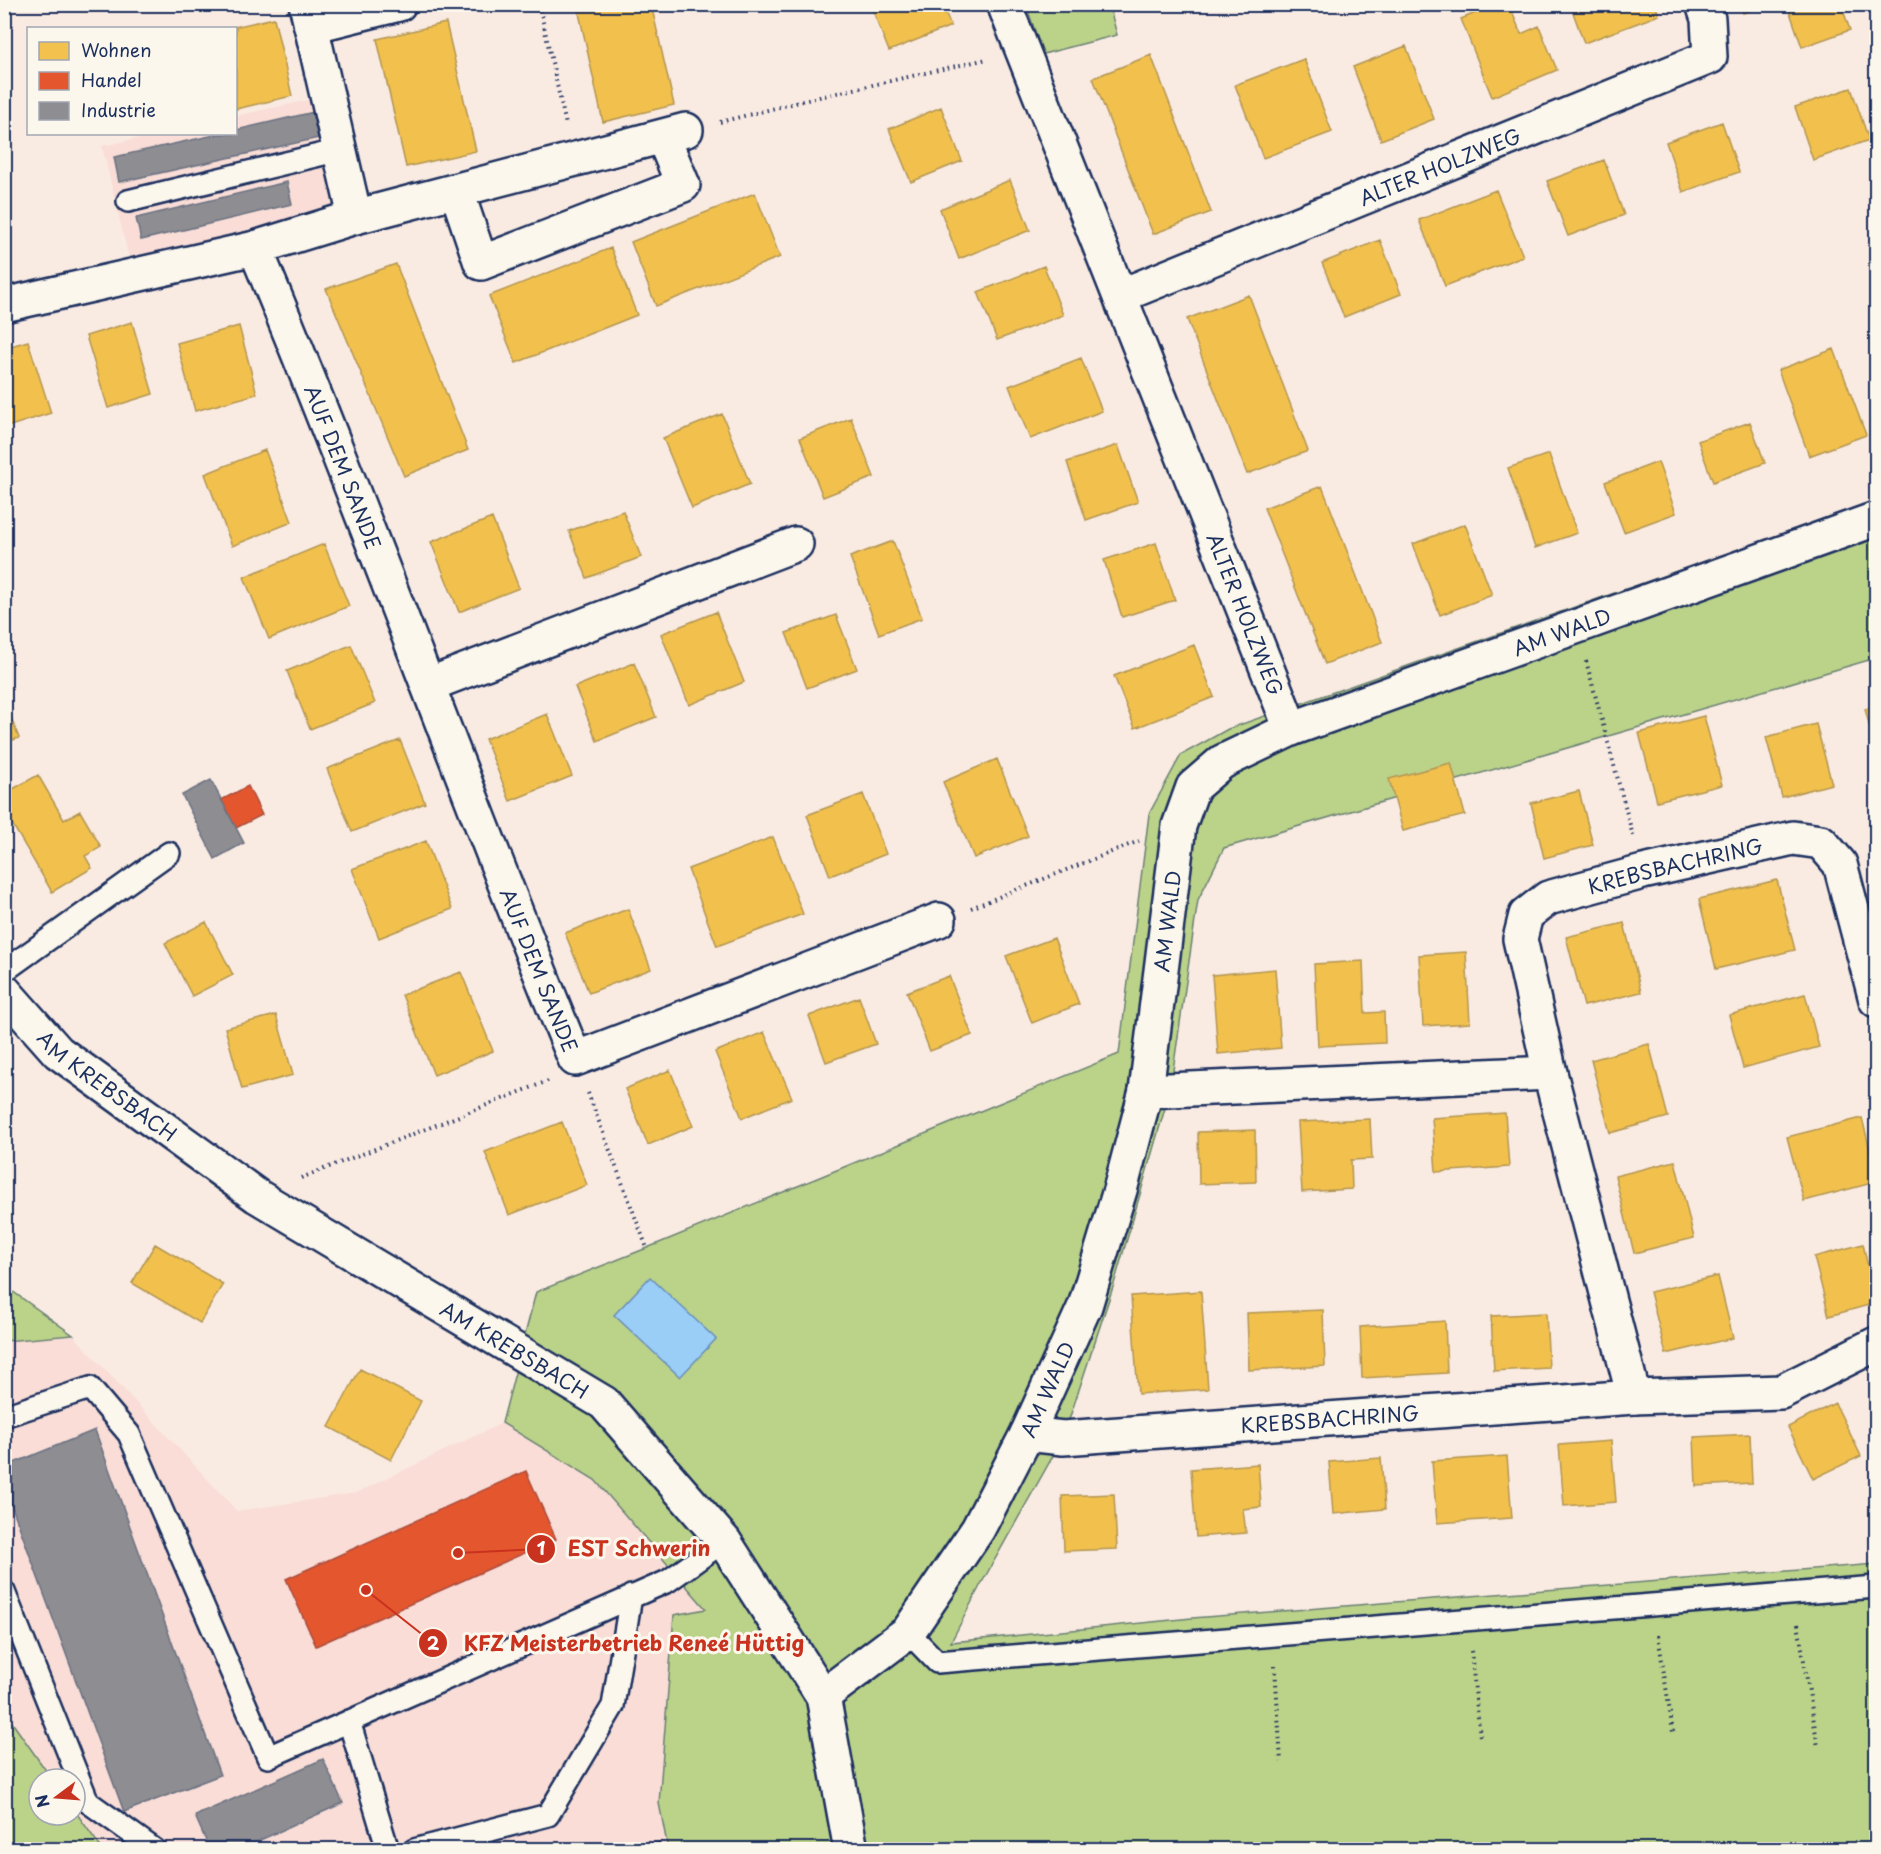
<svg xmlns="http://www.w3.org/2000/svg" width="1881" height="1854" viewBox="0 0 1881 1854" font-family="'Playpen Sans',sans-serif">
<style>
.built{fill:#f9ddd6}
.green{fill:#bbd289;stroke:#6b8074;stroke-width:1.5}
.water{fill:#9acef7;stroke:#678eba;stroke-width:1.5}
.homes{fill:#f2c14e;stroke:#b29553;stroke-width:1.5}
.shops{fill:#e4572e;stroke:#a84b3c;stroke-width:1.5}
.industry{fill:#8d8d92;stroke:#6b7182;stroke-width:1.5}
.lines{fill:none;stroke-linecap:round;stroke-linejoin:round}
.service-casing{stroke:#1b2f5e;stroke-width:26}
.minor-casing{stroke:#1b2f5e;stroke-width:38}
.path{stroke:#1b2f5e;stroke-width:4;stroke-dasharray:1.5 4.5;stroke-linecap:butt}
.service{stroke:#fbf7ec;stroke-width:21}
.minor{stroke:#fbf7ec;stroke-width:33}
.labels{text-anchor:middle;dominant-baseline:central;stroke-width:6;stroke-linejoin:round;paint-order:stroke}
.street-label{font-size:20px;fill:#1b2f5e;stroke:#fbf7ec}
.leader{fill:none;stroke:#c8321e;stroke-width:2}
.callout-dot{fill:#c8321e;stroke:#fbf7ec;stroke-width:2}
.mark-label{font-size:18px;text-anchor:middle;font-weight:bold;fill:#fff}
.callout-label{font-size:21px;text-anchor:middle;font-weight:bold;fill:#c8321e;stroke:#fbf7ec;stroke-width:6;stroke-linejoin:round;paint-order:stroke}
</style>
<rect width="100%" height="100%" fill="#faebe2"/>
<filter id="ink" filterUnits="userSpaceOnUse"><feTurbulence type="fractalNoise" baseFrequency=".0167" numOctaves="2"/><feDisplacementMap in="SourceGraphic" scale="12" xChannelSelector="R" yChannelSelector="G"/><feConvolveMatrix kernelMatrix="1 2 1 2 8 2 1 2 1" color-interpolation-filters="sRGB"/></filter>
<g filter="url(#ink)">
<path class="built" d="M327,96L355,217L133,275L102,146L158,134H236V116Z
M73,1335L237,1511L356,1493L502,1423L595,1480L706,1610L675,1615L659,1803L668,1849H102L75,1811V1779H52L5,1711L4,1341Z"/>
<path class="green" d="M1026,5H1109L1117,35L1043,54Z
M1866,5H1876V38L1870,12Z
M1876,501V658L1224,848L1198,900L1170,1091L1114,1284L1063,1438L980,1586L951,1642L1192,1618L1876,1564V1849H668L659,1803L674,1615L706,1609L595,1480L502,1423L536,1292L647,1248L1119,1054L1149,814L1181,755L1228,729Z
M4,1286H5L73,1335L5,1341Z
M4,1711L52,1779H39V1815H75V1811L102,1849H5Z"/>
<path class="water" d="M650,1277L716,1339L680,1377L614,1315Z"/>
<path class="homes" d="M577,4H651L674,105L603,122Z
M870,4H942L951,26L889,51Z
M1497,4H1509L1521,34L1539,26L1557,70L1492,97L1461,19Z
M1570,4H1655L1659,15L1584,43Z
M1740,4H1768L1743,13Z
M1787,4H1841L1850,30L1802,47Z
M274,18L292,96L236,109V28H230Z
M446,23L476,151L406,167L377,39Z
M1406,46L1434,119L1381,140L1353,67Z
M1151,55L1211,212L1153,234L1093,78Z
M1304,59L1332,132L1263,158L1235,85Z
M1851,88L1869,140L1813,160L1795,107Z
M941,107L962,161L911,182L889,129Z
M1722,122L1739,172L1683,192L1666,142Z
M1604,160L1624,215L1568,236L1547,181Z
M1010,180L1030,230L959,259L940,209Z
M1496,190L1523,256L1445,286L1419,220Z
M755,193L780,257L656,306L631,242Z
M1380,240L1401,294L1344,317L1322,263Z
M611,248L637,315L516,363L489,296Z
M396,264L468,450L404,476L326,289Z
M1044,266L1063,315L997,340L978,292Z
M1249,295L1308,451L1247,474L1187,319Z
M132,322L153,394L108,408L86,336Z
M239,326L257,394L195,411L177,343Z
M28,341L51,413L4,428V348Z
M1834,349L1866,435L1809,456L1778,370Z
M1081,358L1102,411L1030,439L1009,386Z
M722,414L750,484L692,508L663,438Z
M851,418L874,477L823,497L800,438Z
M1750,422L1765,463L1713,482L1698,441Z
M1118,445L1138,502L1086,520L1067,462Z
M265,450L292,522L232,546L205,474Z
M1549,454L1577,533L1535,548L1508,468Z
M1658,462L1676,513L1624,532L1605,482Z
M1322,486L1382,642L1325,664L1264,508Z
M623,511L641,557L587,578L569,531Z
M492,518L519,588L459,612L431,542Z
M1465,524L1492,595L1440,615L1413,544Z
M893,541L922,618L879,634L850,557Z
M1156,543L1175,600L1122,617L1104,560Z
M324,544L349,606L269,639L244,577Z
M716,612L744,682L689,705L661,634Z
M836,615L857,669L807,688L786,633Z
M351,645L375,703L310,729L287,671Z
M1194,645L1214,697L1135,728L1114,676Z
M634,663L656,717L597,741L575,687Z
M4,700L19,738L4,743Z
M1876,706V751L1865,709Z
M547,714L572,776L510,801L485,739Z
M1704,716L1722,785L1657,801L1639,733Z
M1816,724L1832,784L1782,797L1766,737Z
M400,740L425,803L352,832L327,769Z
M997,759L1028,836L974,858L943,782Z
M1451,763L1465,815L1403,831L1389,779Z
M38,775L64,820L80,811L101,847L85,856L92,868L52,892L4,810V794Z
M1579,791L1593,845L1544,858L1531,803Z
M863,794L886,854L830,876L807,815Z
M773,837L803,914L717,946L688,869Z
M426,841L452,909L379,938L352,869Z
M1777,880L1795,950L1716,969L1699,899Z
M628,909L651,969L589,993L565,933Z
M206,922L233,975L192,996L165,943Z
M1624,923L1641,992L1584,1006L1566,937Z
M1054,938L1079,1004L1032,1023L1006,956Z
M1466,952L1470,1023L1423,1026L1419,955Z
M1363,961L1365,1013L1384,1012L1385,1043L1318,1046L1314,964Z
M1275,969L1281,1048L1218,1054L1212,975Z
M461,972L493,1051L434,1075L402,995Z
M949,976L972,1035L930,1051L907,992Z
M1805,994L1819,1047L1743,1068L1729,1015Z
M859,997L876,1044L826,1062L809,1016Z
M276,1015L293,1075L242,1089L225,1028Z
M764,1032L792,1098L742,1118L715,1052Z
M1649,1044L1668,1117L1610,1133L1591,1060Z
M670,1070L693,1126L648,1145L625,1089Z
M1505,1113L1509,1167L1436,1172L1432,1118Z
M1862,1118L1876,1174V1182L1804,1201L1787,1137Z
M1370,1119L1372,1159L1351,1160L1352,1189L1302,1192L1298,1122Z
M562,1122L587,1185L509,1215L485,1152Z
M1255,1130L1256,1182L1199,1184L1198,1132Z
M1675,1161L1694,1238L1634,1253L1615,1176Z
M155,1244L223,1284L200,1323L132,1283Z
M1863,1244L1876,1303L1829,1316L1814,1257Z
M1718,1276L1733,1338L1666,1354L1650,1292Z
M1201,1291L1208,1389L1138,1394L1131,1296Z
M1323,1310L1325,1366L1249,1370L1247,1313Z
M1546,1313L1549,1368L1494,1371L1491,1316Z
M1445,1321L1447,1373L1362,1378L1360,1327Z
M360,1369L421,1401L391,1460L329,1427Z
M1835,1403L1861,1456L1813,1479L1788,1427Z
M1750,1434L1752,1483L1696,1486L1694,1437Z
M1611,1441L1616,1502L1564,1506L1559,1445Z
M1507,1456L1512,1518L1437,1523L1432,1461Z
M1381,1458L1385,1509L1333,1514L1329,1462Z
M1258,1464L1261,1507L1243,1509L1246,1533L1196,1537L1191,1469Z
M1114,1494L1117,1549L1064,1551L1062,1496Z"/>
<path class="shops" d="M248,786L262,815L236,828L221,800Z
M526,1471L556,1539L316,1646L286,1579Z"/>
<path class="industry" d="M314,112L319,138L119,182L114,157L219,134H236V130Z
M287,182L292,204L141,240L136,218Z
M211,780L244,843L215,859L182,795Z
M95,1430L220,1775L124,1812L4,1485V1467Z
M323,1759L343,1803L238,1850H210L195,1816Z
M660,1842L661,1850H615Z"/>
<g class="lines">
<g class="service-casing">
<path id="service" d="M128,201L340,150
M4,971L169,853
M4,1416L90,1388L129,1434L268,1757L668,1581L724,1541
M4,1592L88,1802L155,1850
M908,1632L937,1662L1876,1587
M349,1721L388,1850
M414,1850L548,1815L613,1706L631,1596"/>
</g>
<g class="minor-casing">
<g id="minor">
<path d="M306,4L355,217"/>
<path id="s1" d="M1004,4L1291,729"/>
<path d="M311,26L399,4"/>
<path d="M457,192L481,263L683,185L663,137"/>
<path id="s2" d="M255,248C367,516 464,790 575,1059L939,920"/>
<path id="s3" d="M1120,296L1710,57L1708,19L1703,4"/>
<path d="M4,305L255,248L355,217L686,130"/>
<path d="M428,685L796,544"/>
<path id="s4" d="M4,991L58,1052L257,1196L604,1403L724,1541L823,1696L851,1850"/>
<path d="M1146,1091L1550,1073"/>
<path id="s5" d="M1634,1397L1550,1073L1520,939L1526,915L1548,898L1643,872L1793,838L1821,842L1840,864L1876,1000"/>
<path id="s6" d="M1027,1434L1063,1438L1634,1397L1781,1392L1876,1344"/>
<path id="s7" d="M823,1696L908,1632L978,1529L1027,1434L1085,1306L1120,1190L1146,1091L1179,826L1193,787L1222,762L1291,729L1876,519"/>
</g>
</g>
<path class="path" d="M539,4L566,125
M720,122L815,98L987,59
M1586,661L1633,836
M971,908L1139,841
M588,1093L647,1248
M301,1178L548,1081
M1798,1624L1818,1747
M1658,1635L1673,1732
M1471,1651L1480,1737
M1275,1666L1281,1762"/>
<use href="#service" class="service"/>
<use href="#minor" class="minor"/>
</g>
</g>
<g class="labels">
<g class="street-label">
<text stroke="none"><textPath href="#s3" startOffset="345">ALTER HOLZWEG</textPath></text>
<text stroke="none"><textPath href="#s2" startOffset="236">AUF DEM SANDE</textPath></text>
<text stroke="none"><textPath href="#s1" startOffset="656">ALTER HOLZWEG</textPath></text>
<text stroke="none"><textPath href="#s7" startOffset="1413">AM WALD</textPath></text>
<text stroke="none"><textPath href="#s5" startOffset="656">KREBSBACHRING</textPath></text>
<text stroke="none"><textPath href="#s7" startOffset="873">AM WALD</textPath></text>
<text stroke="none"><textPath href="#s2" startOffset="776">AUF DEM SANDE</textPath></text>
<text stroke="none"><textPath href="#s4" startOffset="141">AM KREBSBACH</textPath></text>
<text stroke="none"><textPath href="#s4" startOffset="627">AM KREBSBACH</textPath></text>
<text stroke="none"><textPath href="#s7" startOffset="387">AM WALD</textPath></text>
<text stroke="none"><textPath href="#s6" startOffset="304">KREBSBACHRING</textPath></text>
</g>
</g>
<path class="leader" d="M458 1553L541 1549M366 1590L433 1643"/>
<g class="callout-dot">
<circle cx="458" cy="1553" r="6"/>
<circle cx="366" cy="1590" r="6"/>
<circle cx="541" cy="1549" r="15"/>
<circle cx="433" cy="1643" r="15"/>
</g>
<g class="mark-label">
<text x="541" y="1555">1</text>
<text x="433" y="1650">2</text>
</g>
<g class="callout-label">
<text x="639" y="1556">EST Schwerin</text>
<text x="634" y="1651">KFZ Meisterbetrieb Reneé Hüttig</text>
</g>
<rect width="1881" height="1854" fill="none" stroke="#fbf7ec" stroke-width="24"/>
<rect x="12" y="12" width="1857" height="1830" fill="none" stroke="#1b2f5e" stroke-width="2" filter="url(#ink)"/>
<rect x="27" y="27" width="210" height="108" fill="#fbf7ec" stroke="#a1a7b3" stroke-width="1.5"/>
<rect x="39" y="42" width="30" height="18" fill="#f2c14e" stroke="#a1a7b3" stroke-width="1.5"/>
<text x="81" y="57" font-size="18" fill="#1b2f5e">Wohnen</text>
<rect x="39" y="72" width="30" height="18" fill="#e4572e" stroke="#a1a7b3" stroke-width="1.5"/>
<text x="81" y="87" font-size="18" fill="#1b2f5e">Handel</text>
<rect x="39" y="102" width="30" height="18" fill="#8d8d92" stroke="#a1a7b3" stroke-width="1.5"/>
<text x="81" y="117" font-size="18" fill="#1b2f5e">Industrie</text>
<g transform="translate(57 1797) rotate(254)"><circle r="28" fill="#fbf7ec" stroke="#a1a7b3" stroke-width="1.5"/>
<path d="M0-4.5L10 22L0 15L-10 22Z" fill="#c8321e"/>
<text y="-9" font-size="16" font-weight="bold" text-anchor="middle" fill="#1b2f5e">N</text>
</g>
</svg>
